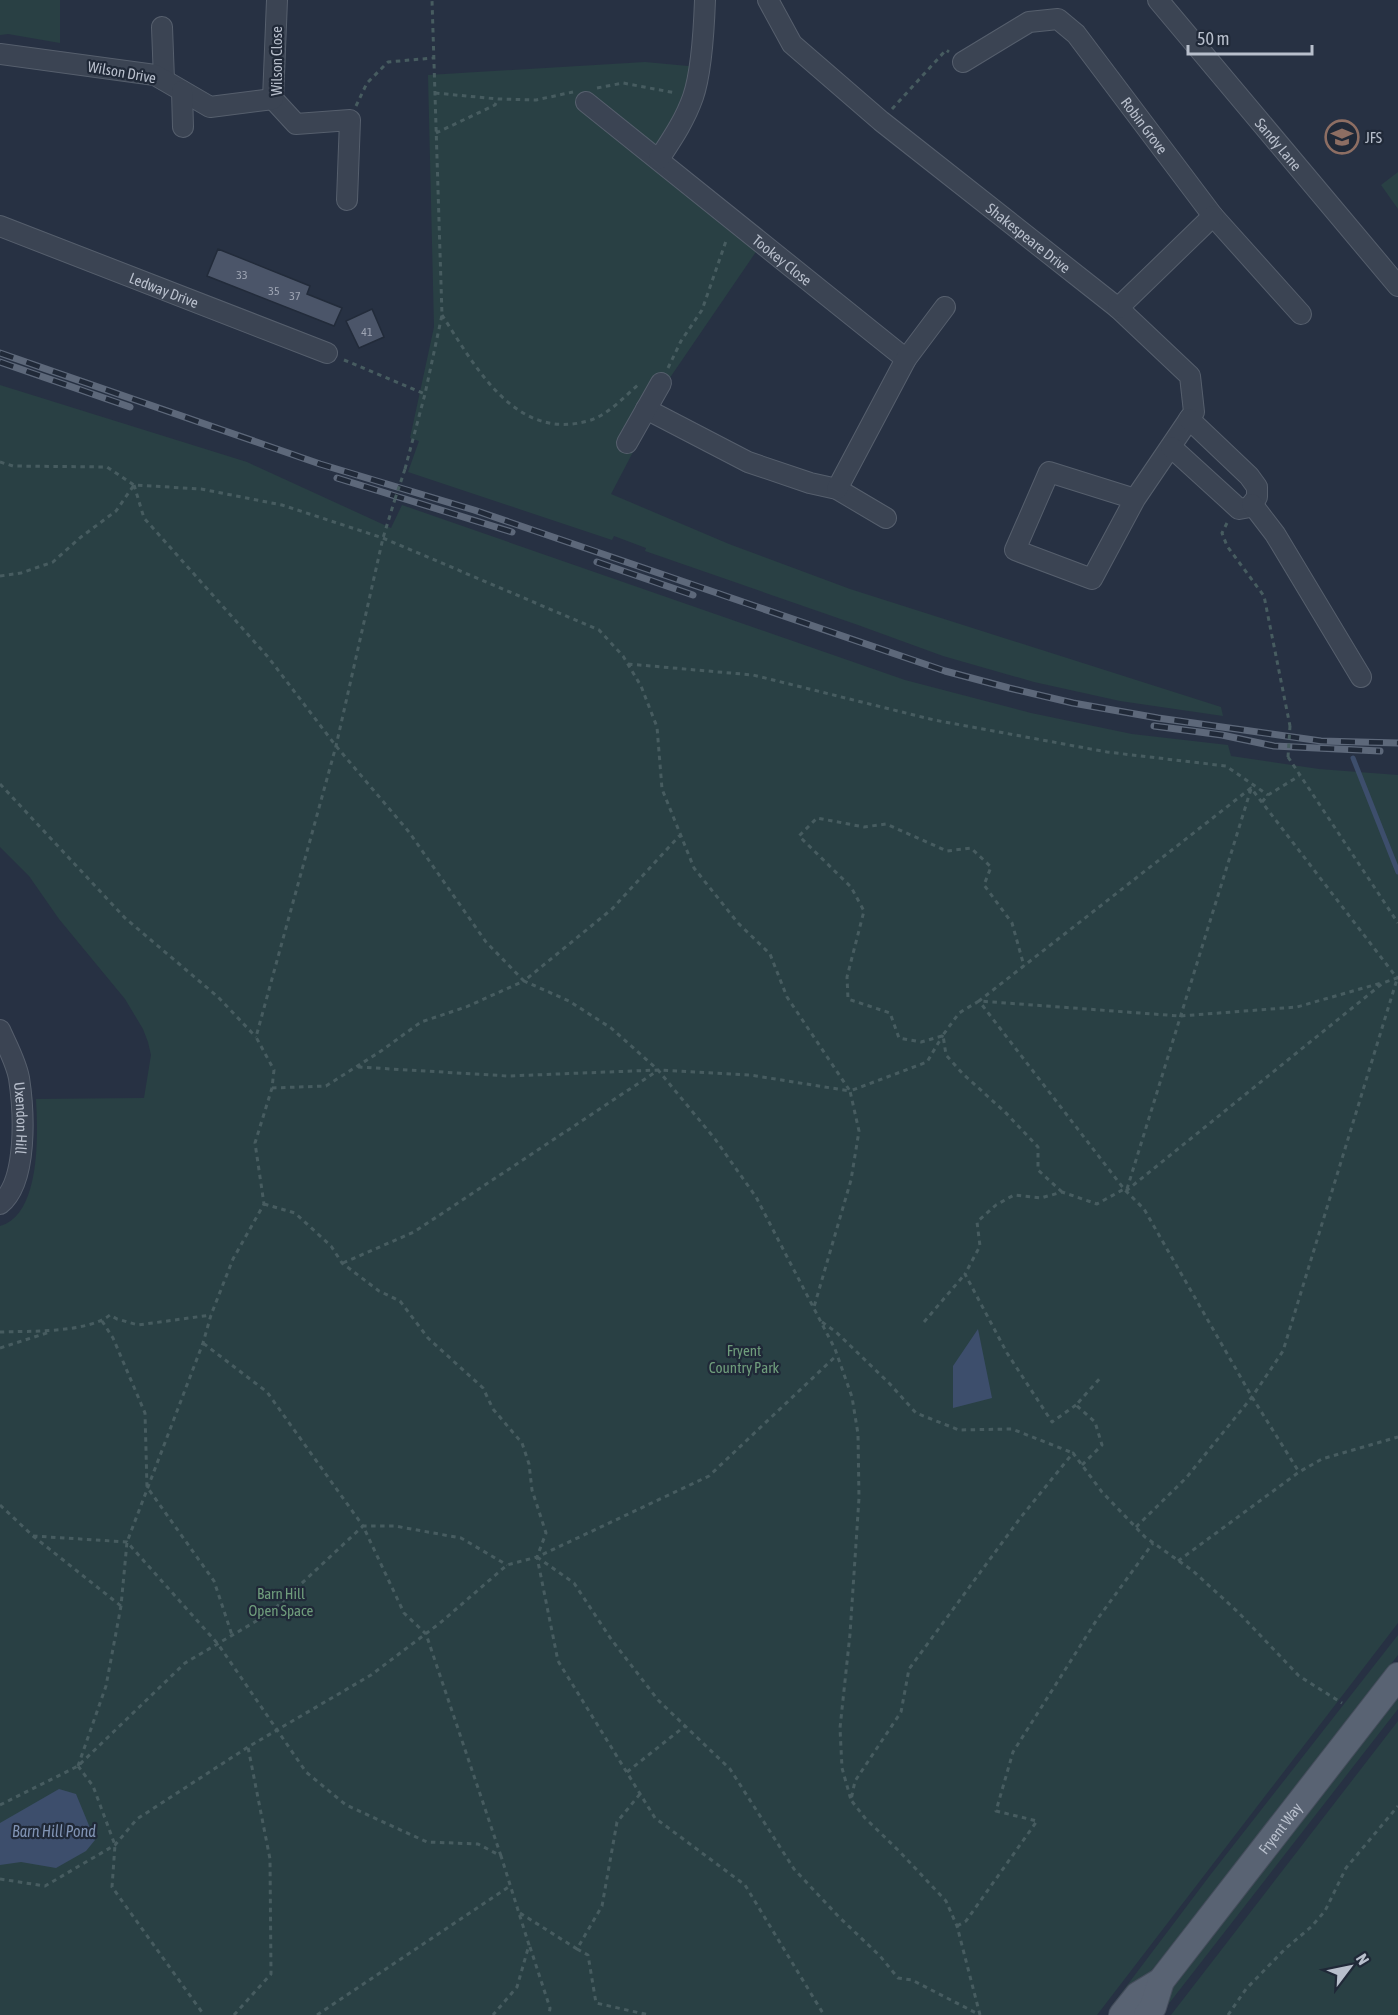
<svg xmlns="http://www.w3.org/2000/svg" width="1398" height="2015" viewBox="0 0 1398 2015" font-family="'Asap Condensed',sans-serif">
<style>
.green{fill:#294044}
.water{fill:#3d4e6c}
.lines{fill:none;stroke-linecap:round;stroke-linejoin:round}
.stream{stroke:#3d4e6c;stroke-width:5}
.building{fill:#4b5569;stroke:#222b3a;stroke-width:1.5}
.minor-casing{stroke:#565f6d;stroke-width:22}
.major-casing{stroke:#454d5c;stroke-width:28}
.path{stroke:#475c60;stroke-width:3;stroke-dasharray:4.5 4.5;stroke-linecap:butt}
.minor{stroke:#3b4453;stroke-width:20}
.major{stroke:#596373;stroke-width:26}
.rail-casing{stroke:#5d687a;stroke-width:7}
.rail{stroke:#202938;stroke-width:4.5;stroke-dasharray:14;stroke-linecap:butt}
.path-bridge{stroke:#475c60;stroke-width:3;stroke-dasharray:4.5 4.5;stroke-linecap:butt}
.labels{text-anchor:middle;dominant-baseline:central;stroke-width:4.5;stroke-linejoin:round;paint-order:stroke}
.number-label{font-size:12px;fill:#9da4b3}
.street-label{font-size:15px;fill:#b8bfcc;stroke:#202938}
.poi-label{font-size:15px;fill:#b8bfcc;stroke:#202938;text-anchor:start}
.park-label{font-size:15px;fill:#6f9d7c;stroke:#202938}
.water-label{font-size:16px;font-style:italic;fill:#8093b3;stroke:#202938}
</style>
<rect width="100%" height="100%" fill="#273143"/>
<path class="green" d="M0,0H60V43L8,34L0,35Z
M645,62L699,67L659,159L762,243L665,385L620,445L633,452L611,494L729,544L850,589L1221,707L1223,716L1120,701L1034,682L943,656L858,625L645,551L646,548L614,536L612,540L408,472L419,441L410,438L434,327L428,75Z
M1398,172V209L1381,185Z
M0,385L247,462L391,528L402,505L905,680L1031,713L1132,734L1228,745L1231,756L1319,769L1398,775V1623L1097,2015H0V1226C41,1215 38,1133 36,1099L144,1098L151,1055L148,1042L143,1029L125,999L59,919L29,876L0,847Z
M1398,1635V1655L1191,1923L1116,2013L1110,2008L1211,1874Z
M1398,1691V1709L1160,2015H1149Z
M1398,1721V2015H1171Z"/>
<path class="water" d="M978,1329L992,1398L953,1408V1366Z
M59,1789L76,1794L95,1840L86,1851L56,1868L21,1862L0,1865V1823Z"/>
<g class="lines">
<path class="stream" d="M1353,758L1398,872"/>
</g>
<path class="building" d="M218,249L310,286L307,294L342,308L334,326L207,276Z
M372,309L384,337L359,348L346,321Z"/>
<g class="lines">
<g class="minor-casing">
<g id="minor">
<path d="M277,0L273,99L296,124L350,120L347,200"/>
<path id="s1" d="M768,0L792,44L881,121L1118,308L1190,376L1194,412L1135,499L1092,579L1015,550L1049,472L1135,499"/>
<path id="s2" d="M1158,0L1398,286"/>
<path d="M162,27L164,80"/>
<path d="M0,54L155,75L210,107L273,99"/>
<path id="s3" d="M963,62L1029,22L1058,19L1076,34L1213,216L1301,314"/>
<path d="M182,91L183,127"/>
<path id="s4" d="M586,102L906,359"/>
<path d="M659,159C672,139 685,120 693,97C702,71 704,28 705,0"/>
<path id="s5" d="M0,226L327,353"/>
<path d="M1118,308L1213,216"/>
<path d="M646,409L748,462L810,483L837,489L886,518"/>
<path d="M627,443L661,383"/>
<path d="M1171,447L1239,509L1250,507L1257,497V487L1249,476L1189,419"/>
<path d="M837,489L906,359L945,307"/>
<path d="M1252,504L1275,534L1361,677"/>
<path id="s6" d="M0,1030C7,1046 16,1062 19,1078C24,1111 28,1182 0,1204"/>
</g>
</g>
<g class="major-casing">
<g id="major">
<path d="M1122,2015L1138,1995L1161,1981"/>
<path id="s7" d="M1147,2015L1153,2007L1161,1981L1398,1676"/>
</g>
</g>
<path class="path" d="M597,88L623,83L676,93
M435,93L498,99L536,100L573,92
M356,106L367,83L388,62L433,58
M892,109L946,50L949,52
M436,133L495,105L498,99
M442,315C475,366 516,444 591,420C609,414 625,396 639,384
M344,360L425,394
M668,368L681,341L702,310L727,238
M0,462L13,466L107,467L134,485L201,489L282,505L383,538L599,630L623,656L641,686L657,727L662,789L694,868L738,923L770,954L787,997L850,1091L927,1062L943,1035
M405,469L425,394L442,315L432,0
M134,485L144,518L268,657L336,746L409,832L486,942L524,981L612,909L681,834
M1227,523L1222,533L1227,546L1264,596L1290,726
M0,576L21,573L53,562L81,537L116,511L134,485
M628,664L753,675L934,720L1107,752L1226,766L1268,795
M1288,757L1398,923
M0,784L125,918L218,997L256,1037
M1262,802L1268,795L1299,776
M942,1036L921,1042L899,1038L890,1013L848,999L847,977L864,911L851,887L799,836L817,818L864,827L886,824L947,851L971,848L991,867L984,885L1012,923L1024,966
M358,1067L508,1076L658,1070L750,1075L850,1091L859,1131L851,1180L814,1307
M272,1088L326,1086L381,1051L421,1022L466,1007L524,981L569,1001L611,1028L658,1070L715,1139L756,1197L835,1349L852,1397L858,1434L859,1498L850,1634L840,1728L842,1768L851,1800
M1127,1189L1251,789
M1126,1191L1383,983L1397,978L1251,788L979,1001L1124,1189L1144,1209L1252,1397L1299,1472
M1062,1192L1038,1170V1147L1005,1112L963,1074L946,1055L943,1035L959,1013L979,1001L1180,1016L1297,1007L1381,983
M264,1204L295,1213L331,1246L342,1263L379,1291L400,1301L428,1338L483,1388L493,1409L522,1443L529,1464L532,1490L546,1533L537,1557L558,1661L655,1818L745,1885L824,2015
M343,1263L414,1232L657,1071
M102,1321L113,1338L145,1413L147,1487L214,1581L232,1635
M822,1322L836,1332L889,1383L916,1413L959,1430L1012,1429L1073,1453
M924,1322L965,1274
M0,1332C29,1331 87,1333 110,1315L117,1319L138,1325L211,1315
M0,1348L50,1332
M1076,1405L1052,1422L1007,1353L965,1274L980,1246L977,1222L996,1205L1014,1195L1041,1198L1062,1192L1097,1204L1124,1189
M1082,1465L1102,1445L1095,1422L1076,1405L1102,1376
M0,1505L33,1536L121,1606
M1136,1527L1186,1478L1252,1397L1283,1351L1398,976
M33,1536L127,1542L218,1644L306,1772L346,1805L427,1842L478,1844L501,1856L529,1945L517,1987L493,2015
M537,1557L574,1583L611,1639L658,1700L730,1769L794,1869L839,1917L880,1956L898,1978L912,1980L980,2015
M1178,1561L1299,1472L1322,1459L1398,1437
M78,1766L106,1686L121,1606L127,1542L203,1343L211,1315L233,1259L264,1204L255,1143L272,1088L274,1070L256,1037L336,746L383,538L395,499
M78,1766L93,1786L115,1845L112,1887L204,2015
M627,1772L685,1726
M0,1805L78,1766L185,1663L270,1613L363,1526L267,1392L203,1343
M501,1856L426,1634L404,1613L363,1526H395L461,1538L507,1565
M0,1879L45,1886L115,1845L137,1819L248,1747L371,1675L440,1623L507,1565L537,1557L709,1476L837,1355
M520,1913L577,1949L602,1906L617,1822L640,1794
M957,1926L966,1921L1037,1821L996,1811L1013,1752L1096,1621L1153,1543
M530,1947L550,2008L549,2015
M577,1949L588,1955L596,2003L649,2015
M234,2015L271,1974L270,1859L248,1747
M317,2015L510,1886
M980,2015L957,1926L946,1901L899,1851L865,1818L851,1800L855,1781L901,1712L909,1669L1021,1517L1073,1453L1102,1492L1145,1537L1193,1571L1239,1613L1299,1676L1342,1703
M1228,2015L1246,1989L1285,1949L1311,1927L1325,1911L1346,1868L1398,1806"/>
<use href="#minor" class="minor"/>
<use href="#major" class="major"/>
<g class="rail-casing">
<path id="rail" d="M0,353L320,464L474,510L945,671L1009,688L1073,703L1158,718L1321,741L1398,743
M0,362L130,407
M337,478L512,532
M597,562L693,595
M1154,726L1222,735L1274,746L1380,751"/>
</g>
<use href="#rail" class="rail"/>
<path class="path-bridge" d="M395,499L405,469
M1288,757L1290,726"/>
</g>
<defs>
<g id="school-ring" transform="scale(1.725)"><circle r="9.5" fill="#202938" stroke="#8d6e63" stroke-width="1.5"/><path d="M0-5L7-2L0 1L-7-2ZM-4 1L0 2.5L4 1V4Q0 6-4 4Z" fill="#8d6e63"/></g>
</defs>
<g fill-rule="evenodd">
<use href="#school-ring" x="1342" y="137"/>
</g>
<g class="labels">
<g class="number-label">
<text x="242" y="275">33</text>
<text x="274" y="291">35</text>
<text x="295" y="296">37</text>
<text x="367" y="332">41</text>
</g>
<g class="street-label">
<text transform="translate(276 61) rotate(-90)">Wilson Close</text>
<text transform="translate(122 72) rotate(10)">Wilson Drive</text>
<text stroke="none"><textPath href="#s3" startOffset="244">Robin Grove</textPath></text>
<text stroke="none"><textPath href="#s2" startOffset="188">Sandy Lane</textPath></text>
<text stroke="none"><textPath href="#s1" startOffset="356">Shakespeare Drive</textPath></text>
<text stroke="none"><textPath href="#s4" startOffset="252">Tookey Close</textPath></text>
<text stroke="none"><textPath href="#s5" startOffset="176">Ledway Drive</textPath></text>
<text stroke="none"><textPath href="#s6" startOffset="92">Uxendon Hill</textPath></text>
<text stroke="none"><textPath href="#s7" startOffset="231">Fryent Way</textPath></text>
</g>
<g class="poi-label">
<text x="1365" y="137">JFS</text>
</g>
<g class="park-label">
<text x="744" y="1350">Fryent<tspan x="744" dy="17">Country Park</tspan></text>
<text x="281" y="1593">Barn Hill<tspan x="281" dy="17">Open Space</tspan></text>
</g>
<g class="water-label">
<text x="54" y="1831">Barn Hill Pond</text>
</g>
</g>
<g transform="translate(1350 1967) rotate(58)" stroke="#202938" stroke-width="4.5" paint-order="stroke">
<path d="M0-4.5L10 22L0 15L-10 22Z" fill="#b8bfcc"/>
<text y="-9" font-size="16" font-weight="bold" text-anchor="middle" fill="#b8bfcc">N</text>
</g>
<path d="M1188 45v9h124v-9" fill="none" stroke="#b8bfcc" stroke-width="3"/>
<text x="1197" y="45" font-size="18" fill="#b8bfcc" stroke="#202938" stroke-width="4.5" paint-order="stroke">50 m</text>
</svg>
